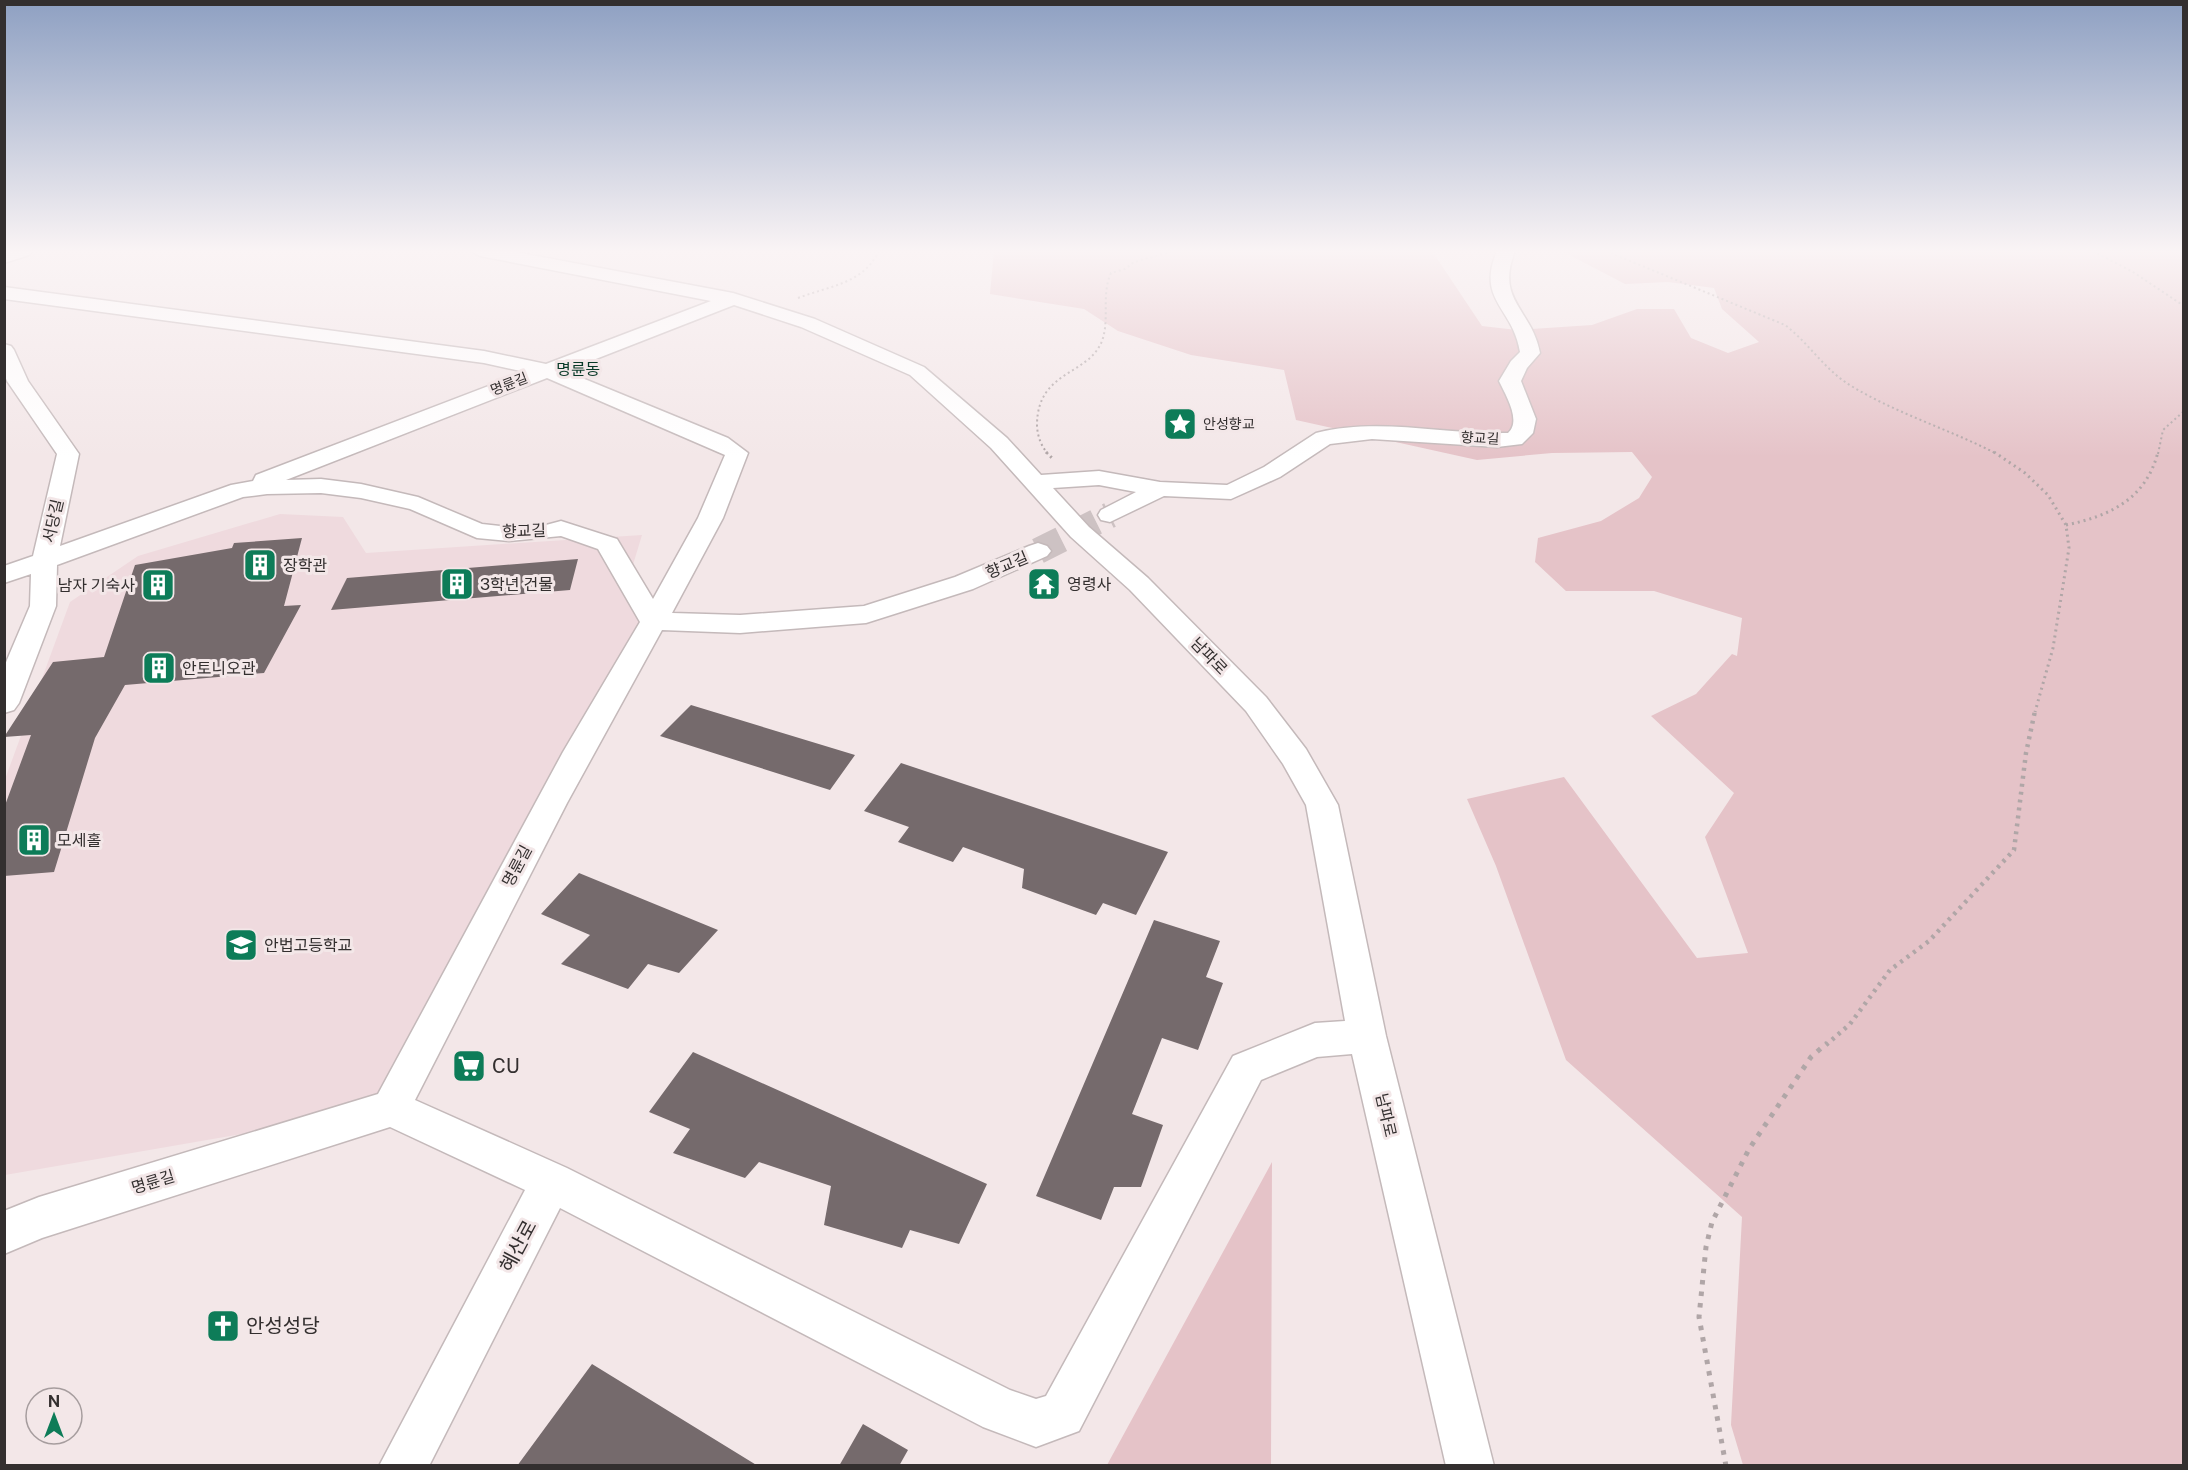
<svg xmlns="http://www.w3.org/2000/svg" width="2188" height="1470" viewBox="0 0 2188 1470" font-family="'Public Sans','Noto Sans KR',sans-serif">
<style>
.built{fill:#efdade}
.green{fill:#e5c3c8}
.building{fill:#756a6c}
.lines{fill:none;stroke-linecap:round;stroke-linejoin:round}
.minor-tunnel{stroke:#cdc2c3;stroke-width:26;stroke-dasharray:26 13;stroke-linecap:butt}
.minor-casing{stroke:#c4b9ba;stroke-width:3}
.path-far3{stroke:#b0a6a7;stroke-width:2;stroke-dasharray:2 3;stroke-linecap:butt}
.path-far2{stroke:#b0a6a7;stroke-width:3;stroke-dasharray:2 4;stroke-linecap:butt}
.path-far1{stroke:#b0a6a7;stroke-width:4.5;stroke-dasharray:3 5;stroke-linecap:butt}
.path{stroke:#b0a6a7;stroke-width:5;stroke-dasharray:4.5 7;stroke-linecap:butt}
.minor{fill:#fff;fill-rule:evenodd}
.labels{text-anchor:middle;dominant-baseline:central;stroke-width:6;stroke-linejoin:round;paint-order:stroke}
.far-street-label{font-size:14px;fill:#332f2f;stroke:#f3e7e8}
.far-poi-label{font-size:14px;fill:#332f2f;stroke:#f3e7e8;text-anchor:start}
.far-quarter-label{font-size:16px;fill:#093a28;stroke:#f3e7e8}
.street-label{font-size:16px;fill:#332f2f;stroke:#f3e7e8}
.poi-label{font-size:16px;fill:#332f2f;stroke:#f3e7e8;text-anchor:start}
.near-poi-label{font-size:20px;fill:#332f2f;stroke:#f3e7e8;text-anchor:start}
.near-street-label{font-size:20px;fill:#332f2f;stroke:#f3e7e8}
</style>
<rect width="100%" height="100%" fill="#f3e7e8"/>
<path class="built" d="M280,514L343,517L366,553L642,535L632,568L647,620L391,1108L5,1175L4,782L70,602L138,556Z"/>
<path class="green" d="M994,251H1432L1482,326L1517,330L1592,325L1637,309H1674L1691,338L1728,353L1759,342L1722,309L1714,288L1668,282L1625,284L1562,251H2183V1465H1743L1731,1425L1742,1217L1566,1060L1496,866L1467,799L1564,777L1697,958L1748,953L1705,837L1734,793L1651,716L1696,694L1732,654L1737,656L1742,618L1654,591H1566L1535,562L1538,538L1601,521L1639,498L1652,477L1632,452L1552,453L1477,460L1296,420L1284,370L1191,355L1118,331L1084,309L990,294Z
M1272,1162L1271,1465H1107Z"/>
<path class="building" d="M302,538L284,606L301,605L264,673L125,685L95,738L54,872L4,876V808L31,735L4,737L53,662L104,657L135,565L232,548L234,543Z
M578,559L570,590L331,610L347,578Z
M691,705L855,755L830,790L660,736Z
M901,763L1168,852L1136,915L1103,903L1096,915L1022,888L1024,869L963,847L953,862L898,842L909,827L864,811Z
M579,873L718,930L679,973L648,964L628,989L561,964L590,935L541,914Z
M1154,920L1220,941L1206,977L1223,983L1198,1050L1162,1038L1132,1114L1163,1125L1141,1187H1114L1101,1220L1036,1196Z
M693,1052L987,1184L959,1244L910,1230L902,1248L824,1225L831,1186L759,1162L745,1178L673,1153L690,1129L649,1112Z
M592,1364L758,1466H517Z
M863,1424L908,1450L899,1466H839Z"/>
<g class="lines">
<path class="minor-tunnel" d="M1038,551L1110,515"/>
<g class="minor-casing">
<path id="minor" d="M32,251L29,255L4,263V252Z
M471,251H510L733,293L815,319L924,367L1007,438L1041,475L1099,471L1160,482L1227,485L1264,467L1316,433C1380,417 1444,435 1508,433C1522,421 1505,394 1499,381L1511,361L1520,352C1513,307 1476,301 1497,251H1515C1495,301 1532,309 1540,353L1527,368L1521,381L1536,419L1533,433L1522,444L1497,447L1372,439L1330,444L1280,477L1231,499L1164,496L1110,522L1101,520L1098,515L1101,510L1136,492L1099,485L1053,488L1089,527L1148,578L1266,697L1306,749L1338,805L1386,1036L1494,1466H1446L1352,1054L1317,1057L1261,1080L1079,1431L1036,1447L983,1427L560,1208L429,1466H379L525,1190L390,1127L42,1238L4,1254V1211L39,1197L378,1094L563,752L640,622L598,549L561,536L509,541L477,538L410,509L361,498L321,493L267,494L243,497L57,565L56,606L19,703L14,710L4,713V667L30,606L31,574L4,583V566L33,556L57,454L7,381L4,374V344L11,346L14,350L28,381L79,454L60,546L231,485L253,481L256,475L525,372L484,363L4,299V287L484,351L546,364L711,301L480,256ZM734,305L801,327L910,375L991,448L1071,537L1130,590L1246,711L1283,764L1306,805L1345,1021L1315,1023L1233,1056L1046,1396L1036,1399L1010,1390L567,1168L415,1100L567,803L662,630L740,633L866,623L973,589L1047,556L1051,551L1047,546L1038,543L1029,546L955,577L864,606L740,615L672,613L723,518L748,453L728,438L565,371ZM547,378L725,455L698,518L653,599L617,539L561,521L546,525L509,527L482,524L418,497L361,484L321,479L286,480Z"/>
</g>
<path class="path-far3" d="M1606,251L1785,325C1810,344 1825,371 1853,387C1898,414 1951,430 1997,454
M2093,251L2133,272L2184,306
M798,298C829,286 863,284 879,251
M1048,454C1041,446 1037,435 1037,424C1038,370 1088,376 1102,341C1110,319 1101,295 1111,273L1125,269L1134,262L1174,251
M2158,454L2163,430L2184,411"/>
<path class="path-far2" d="M1046,452L1054,460
M1994,452L2025,473L2048,495L2066,525L2069,548L2053,648L2035,712
M2066,525C2110,516 2146,499 2158,452"/>
<path class="path-far1" d="M1826,1045L1850,1024L1890,970L1929,941L2014,850L2026,753L2035,711"/>
<path class="path" d="M1726,1466L1699,1317L1706,1247L1712,1222L1749,1149L1811,1057L1827,1043"/>
<use href="#minor" class="minor"/>
</g>
<linearGradient id="sky" x2="0" y2="1"><stop stop-color="#8ea0c2"/><stop offset="0.55" stop-color="#faf4f5"/><stop offset="1" stop-color="#faf4f5" stop-opacity="0"/></linearGradient>
<rect width="2188" height="457" fill="url(#sky)"/>
<defs>
<g id="sight-square" transform="scale(1.725)"><rect x="-9" y="-9" width="18" height="18" rx="4" fill="#0d7c58" stroke="#f3e7e8"/><path d="M0-6L1.8-2.2L6-1.7L2.9 1.2L3.7 5.4L0 3.3L-3.7 5.4L-2.9 1.2L-6-1.7L-1.8-2.2Z" fill="#fff"/></g>
<g id="building-square" transform="scale(1.725)"><rect x="-9" y="-9" width="18" height="18" rx="4" fill="#0d7c58" stroke="#f3e7e8"/><path d="M-4-6H4V6H1V3H-1V6H-4ZM-2.5-4.3h1.7v1.8h-1.7ZM.8-4.3h1.7v1.8H.8ZM-2.5-1h1.7V.8h-1.7ZM.8-1h1.7V.8H.8Z" fill="#fff"/></g>
<g id="temple-square" transform="scale(1.725)"><rect x="-9" y="-9" width="18" height="18" rx="4" fill="#0d7c58" stroke="#f3e7e8"/><path d="M0-6L5-2H3V0L6.5 2.5H4V6H1.5V3h-3V6H-4V2.5H-6.5L-3 0V-2H-5Z" fill="#fff"/></g>
<g id="school-square" transform="scale(1.725)"><rect x="-9" y="-9" width="18" height="18" rx="4" fill="#0d7c58" stroke="#f3e7e8"/><path d="M0-5L7-2L0 1L-7-2ZM-4 1L0 2.5L4 1V4Q0 6-4 4Z" fill="#fff"/></g>
<g id="supermarket-square" transform="scale(1.725)"><rect x="-9" y="-9" width="18" height="18" rx="4" fill="#0d7c58" stroke="#f3e7e8"/><path d="M-6-5.5h2.5l.6 2H6L4.5 2H-2.5L-4.4-4H-6ZM-1.5 3.2a1.3 1.3 0 1 0 .1 0ZM3 3.2a1.3 1.3 0 1 0 .1 0Z" fill="#fff"/></g>
<g id="church-square" transform="scale(1.725)"><rect x="-9" y="-9" width="18" height="18" rx="4" fill="#0d7c58" stroke="#f3e7e8"/><path d="M-1.2-6h2.4v3.5h3.3v2.4h-3.3V6h-2.4V-.1h-3.3v-2.4h3.3Z" fill="#fff"/></g>
</defs>
<g fill-rule="evenodd">
<use href="#sight-square" x="1180" y="424"/>
<use href="#building-square" x="260" y="565"/>
<use href="#building-square" x="457" y="584"/>
<use href="#temple-square" x="1044" y="584"/>
<use href="#building-square" x="158" y="585"/>
<use href="#building-square" x="159" y="668"/>
<use href="#building-square" x="34" y="840"/>
<use href="#school-square" x="241" y="945"/>
<use href="#supermarket-square" x="469" y="1066"/>
<use href="#church-square" x="223" y="1326"/>
</g>
<g class="labels">
<g class="far-street-label">
<text transform="translate(509 384) rotate(-21)">명륜길</text>
<text transform="translate(1480 438) rotate(3)">향교길</text>
</g>
<g class="far-poi-label">
<text x="1203" y="424">안성향교</text>
</g>
<g class="far-quarter-label">
<text x="578" y="369">명륜동</text>
</g>
<g class="street-label">
<text transform="translate(53 521) rotate(-77)">서당길</text>
<text transform="translate(524 531) rotate(-2)">향교길</text>
<text transform="translate(1007 565) rotate(-23)">향교길</text>
<text transform="translate(1209 656) rotate(46)">남파로</text>
<text transform="translate(517 866) rotate(-62)">명륜길</text>
<text transform="translate(1386 1115) rotate(77)">남파로</text>
<text transform="translate(153 1182) rotate(-17)">명륜길</text>
</g>
<g class="poi-label">
<text x="283" y="565">장학관</text>
<text x="480" y="584">3학년 건물</text>
<text x="1067" y="584">영령사</text>
<text x="135" y="585" text-anchor="end">남자 기숙사</text>
<text x="182" y="668">안토니오관</text>
<text x="57" y="840">모세홀</text>
<text x="264" y="945">안법고등학교</text>
</g>
<g class="near-poi-label">
<text x="492" y="1066">CU</text>
<text x="246" y="1326">안성성당</text>
</g>
<g class="near-street-label">
<text transform="translate(518 1246) rotate(-62)">혜산로</text>
</g>
</g>
<rect width="2188" height="1470" fill="none" stroke="#332f2f" stroke-width="12"/>
<g transform="translate(54 1416)"><circle r="28" fill="#f3e7e8" stroke="#a69d9e" stroke-width="1.5"/>
<path d="M0-4.5L10 22L0 15L-10 22Z" fill="#0d7c58"/>
<text y="-9" font-size="16" font-weight="bold" text-anchor="middle" fill="#332f2f">N</text>
</g>
</svg>
